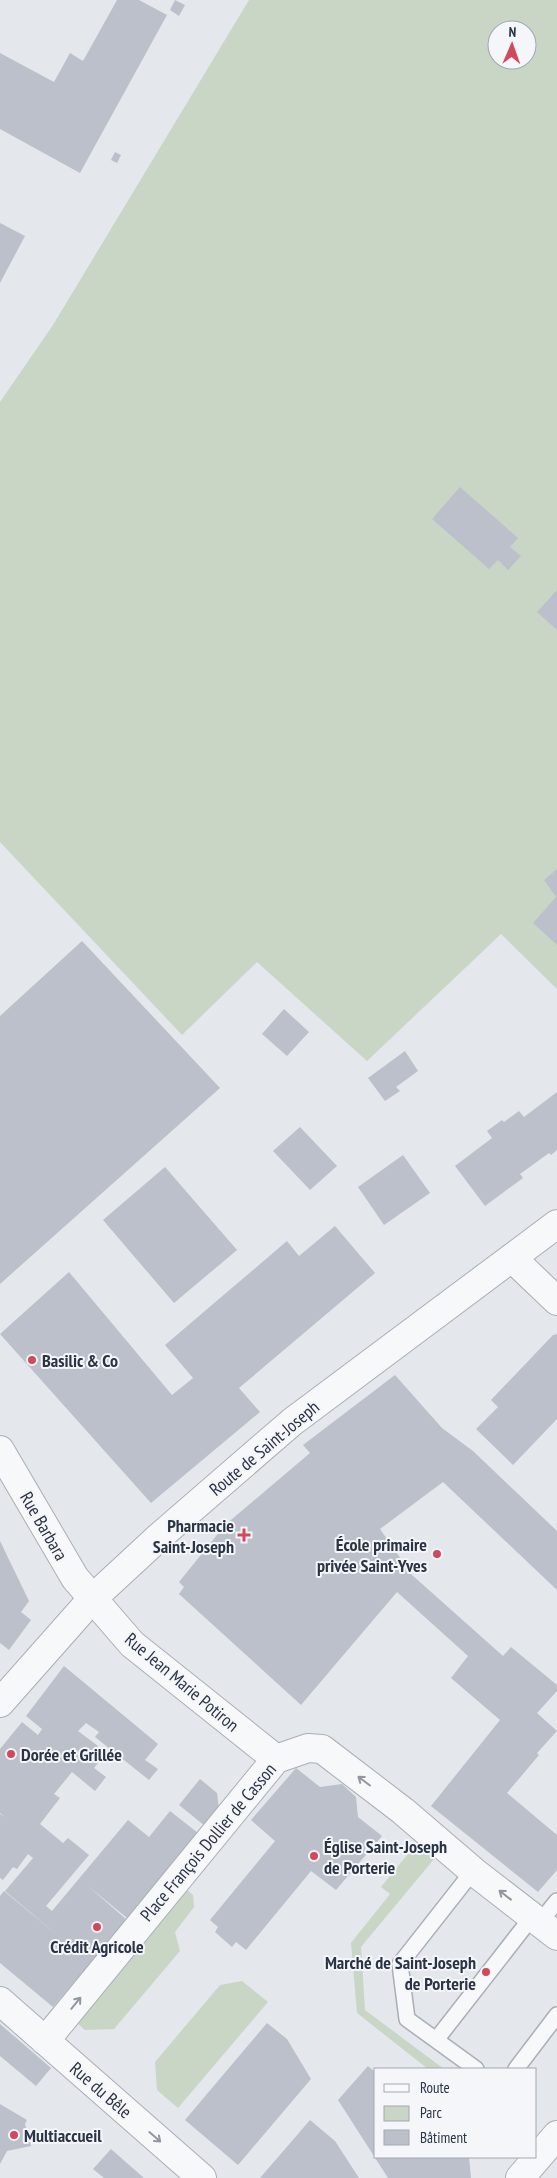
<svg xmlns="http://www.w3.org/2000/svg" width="557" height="2178" viewBox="0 0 557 2178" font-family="'PT Sans Narrow',sans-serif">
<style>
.green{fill:#c9d6c5;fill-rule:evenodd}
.building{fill:#bbc0ca}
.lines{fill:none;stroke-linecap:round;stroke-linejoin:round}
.service-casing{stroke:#a9aeb7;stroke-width:18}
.minor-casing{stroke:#a9aeb7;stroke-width:30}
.tertiary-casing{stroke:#a9aeb7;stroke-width:30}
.service{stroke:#f7f8fa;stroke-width:15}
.minor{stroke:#f7f8fa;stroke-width:28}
.tertiary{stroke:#f7f8fa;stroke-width:28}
.oneway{stroke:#9196a0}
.poi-dot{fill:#d1495b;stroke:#f4f6f9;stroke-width:2}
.labels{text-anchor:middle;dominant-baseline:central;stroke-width:4;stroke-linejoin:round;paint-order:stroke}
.poi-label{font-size:18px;font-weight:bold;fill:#2b3445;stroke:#f4f6f9;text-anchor:start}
.street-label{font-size:18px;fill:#2b3445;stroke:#f4f6f9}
</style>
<rect width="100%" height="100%" fill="#e4e7ec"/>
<path class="green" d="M249,0H557V989L501,934L367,1061L257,962L182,1035L0,842V402L53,325ZM497,30H527V60H497Z
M426,1832L444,1847L361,1947L365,2010L444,2069H428L357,2013L351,1943L390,1894L381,1887Z
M180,1884L193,1895L194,1907L175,1932L180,1951L114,2029L85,2030L69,2016Z
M242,1981L268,2002L178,2108L157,2090L155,2062L220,1985Z"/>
<path class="building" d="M117,0H139L167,15L80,173L0,129V53L54,82L70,53L83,61Z
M175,0L185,5L179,16L170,10Z
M115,152L121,155L117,163L111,160Z
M0,223L25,236L0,283Z
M460,487L518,538L510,547L521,556L508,570L498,560L489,569L432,519Z
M557,590V630L537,612Z
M557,869V945L533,923L556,897L544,880Z
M82,941L220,1088L0,1284V1016Z
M284,1009L309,1032L287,1056L262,1034Z
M405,1051L418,1071L396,1087L400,1091L385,1101L368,1078Z
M557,1092V1150L551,1155L549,1153L520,1174L523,1178L485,1206L455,1166L492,1138L487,1131L502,1120L504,1122L519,1111L524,1117Z
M300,1127L337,1166L310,1190L273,1151Z
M403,1155L430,1193L384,1225L358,1187Z
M165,1167L237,1250L174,1303L103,1220Z
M335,1226L375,1273L239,1388L260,1412L151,1503L0,1334L69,1272L172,1395L193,1378L165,1345L287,1241L299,1256Z
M557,1334V1419L513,1465L476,1429L498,1407L491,1400L553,1335Z
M395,1375L442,1428L473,1451L557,1531V1590L443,1482L380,1529L412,1575L503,1656L511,1647L557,1685V1691L537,1713L557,1731L537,1753L539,1755L507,1793L557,1835V1870L538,1892L431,1806L500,1720L451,1678L468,1656L397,1592L301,1705L179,1594L184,1587L179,1582L225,1525L310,1453L303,1445Z
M0,1541L29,1601L21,1612L31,1620L9,1650L0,1643Z
M64,1666L158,1744L145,1760L158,1769L149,1780L95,1737L99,1732L86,1723L78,1731L98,1746L96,1748L104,1755L94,1768L106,1777L95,1791L72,1772L54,1794L60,1798L40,1824L63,1843L68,1838L89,1855L46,1906L52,1911L128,1820L149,1837L170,1811L198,1833L127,1918L87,1885L127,1920L53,2007L0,1963V1896L4,1891L61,1938L5,1891L33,1858L28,1854L17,1869L13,1867L3,1880L0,1878V1814L5,1817L0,1813V1749L22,1722L38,1735L42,1729L26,1716Z
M296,1768L320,1787L342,1784L356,1797L358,1817L382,1836L336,1890L311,1871L246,1950L236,1942L232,1947L215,1932L218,1927L210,1920L275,1841L251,1820Z
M200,1779L217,1793L219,1809L205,1826L179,1805Z
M267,2023L287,2039L311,2079L238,2165L185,2120Z
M0,2024L51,2068L36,2086L0,2056Z
M368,2066L376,2073V2157H469L471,2178H388L338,2100Z
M0,2104L27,2120L25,2124L31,2146L7,2151L0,2164Z
M310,2120L335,2141L359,2178H260Z
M111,2149L144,2178H104L93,2169Z"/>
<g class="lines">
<g class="service-casing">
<path id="service" d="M473,1871L400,1964L407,2019L476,2069
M540,1922L557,1901
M436,2040L532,1917
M516,2069L557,2015"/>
</g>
<g class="minor-casing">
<path id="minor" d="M512,1258L557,1301
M0,1450L75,1578L132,1644L276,1759
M0,2001L202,2178
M45,2041L276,1759L308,1748L322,1749L403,1811L473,1871L557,1936
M520,2178L557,2135"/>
</g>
<g class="tertiary-casing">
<path id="tertiary" d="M0,1703L92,1599L159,1537L292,1422L557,1224"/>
</g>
<use href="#service" class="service"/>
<use href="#minor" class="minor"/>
<use href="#tertiary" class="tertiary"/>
</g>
<defs><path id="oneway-shaft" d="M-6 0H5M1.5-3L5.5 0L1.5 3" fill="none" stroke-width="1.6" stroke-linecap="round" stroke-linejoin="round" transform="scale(1.25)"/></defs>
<g class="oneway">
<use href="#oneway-shaft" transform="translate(364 1781) rotate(-143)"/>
<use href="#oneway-shaft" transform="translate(505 1895) rotate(-142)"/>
<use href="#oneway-shaft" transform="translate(76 2003) rotate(-51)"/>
<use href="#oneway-shaft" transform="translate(155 2137) rotate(41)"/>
</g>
<g class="poi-dot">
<circle cx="32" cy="1360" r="5"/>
<path d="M241.5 1527.5h5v5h5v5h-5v5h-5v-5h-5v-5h5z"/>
<circle cx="437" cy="1554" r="5"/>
<circle cx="11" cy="1754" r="5"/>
<circle cx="314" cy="1856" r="5"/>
<circle cx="97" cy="1927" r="5"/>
<circle cx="486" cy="1972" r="5"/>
<circle cx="14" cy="2135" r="5"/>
</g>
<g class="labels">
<g class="poi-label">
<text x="42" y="1360">Basilic &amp; Co</text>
<text x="234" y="1525" text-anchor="end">Pharmacie<tspan x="234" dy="21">Saint-Joseph</tspan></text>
<text x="427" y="1544" text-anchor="end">École primaire<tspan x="427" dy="21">privée Saint-Yves</tspan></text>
<text x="21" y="1754">Dorée et Grillée</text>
<text x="324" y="1846">Église Saint-Joseph<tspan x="324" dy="21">de Porterie</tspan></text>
<text x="97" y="1946" text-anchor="middle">Crédit Agricole</text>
<text x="476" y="1962" text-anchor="end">Marché de Saint-Joseph<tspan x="476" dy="21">de Porterie</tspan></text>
<text x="24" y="2135">Multiaccueil</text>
</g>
<g class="street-label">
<text transform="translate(264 1448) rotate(-40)">Route de Saint-Joseph</text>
<text transform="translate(44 1526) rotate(60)">Rue Barbara</text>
<text transform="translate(182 1682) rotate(40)">Rue Jean Marie Potiron</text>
<text transform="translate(208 1842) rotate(-50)">Place François Dollier de Casson</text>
<text transform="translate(101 2090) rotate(41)">Rue du Bêle</text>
</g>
</g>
<rect x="374" y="2068" width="162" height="90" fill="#f4f6f9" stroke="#a4a8b1"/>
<rect x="384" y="2084" width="25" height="8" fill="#f7f8fa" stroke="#a4a8b1"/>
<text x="420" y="2093" font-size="15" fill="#2b3445">Route</text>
<rect x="384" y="2106" width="25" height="15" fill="#c9d6c5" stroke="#a4a8b1"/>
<text x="420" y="2118" font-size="15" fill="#2b3445">Parc</text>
<rect x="384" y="2130" width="25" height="15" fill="#bbc0ca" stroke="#a4a8b1"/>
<text x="420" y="2143" font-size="15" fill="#2b3445">Bâtiment</text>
<g transform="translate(512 45) rotate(2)"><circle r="24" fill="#f4f6f9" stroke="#a4a8b1"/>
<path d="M0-4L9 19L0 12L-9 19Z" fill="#d1495b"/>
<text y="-8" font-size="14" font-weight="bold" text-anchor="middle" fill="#2b3445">N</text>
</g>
</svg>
